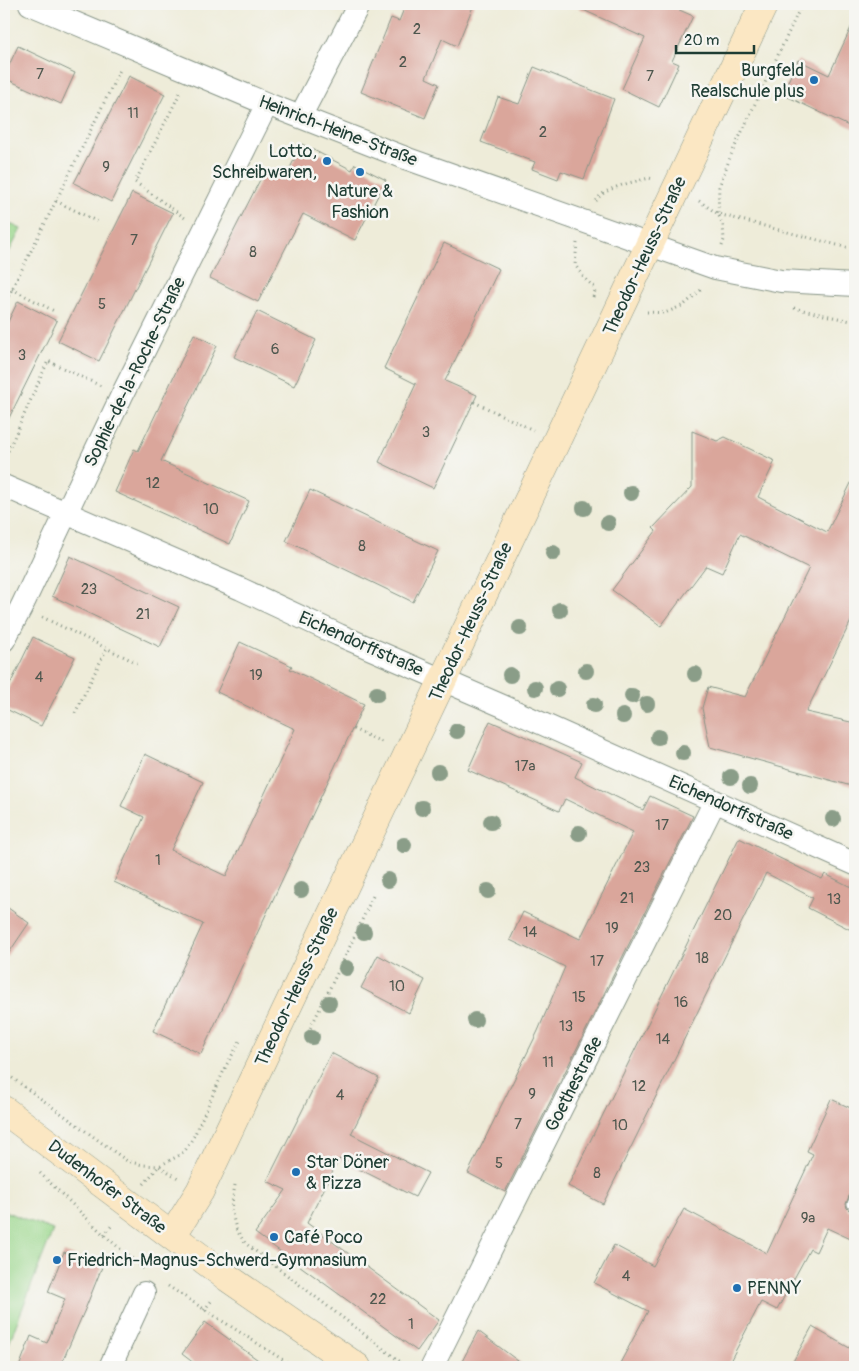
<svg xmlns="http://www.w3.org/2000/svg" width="859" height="1371" viewBox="0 0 859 1371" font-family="Pangolin,sans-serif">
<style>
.green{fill:#9ad78c;stroke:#5c8a60}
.building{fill:#daa69b}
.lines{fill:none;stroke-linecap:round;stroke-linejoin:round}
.service-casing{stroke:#869486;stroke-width:13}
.minor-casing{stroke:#869486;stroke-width:24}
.secondary-casing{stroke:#869486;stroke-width:29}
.path{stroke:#869486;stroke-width:3;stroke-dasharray:1 4;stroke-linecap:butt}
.service{stroke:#fff;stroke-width:11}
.minor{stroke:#fff;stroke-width:22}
.secondary{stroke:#fbe7c3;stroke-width:28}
.tree{fill:#8a9d88}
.poi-dot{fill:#1f6fb2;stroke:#f6f6f2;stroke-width:2}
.labels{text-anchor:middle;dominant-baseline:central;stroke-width:5;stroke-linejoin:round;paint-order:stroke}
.number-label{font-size:15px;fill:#4e574e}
.poi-label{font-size:18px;fill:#1f3d34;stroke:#f6f6f2;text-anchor:start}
.street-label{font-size:18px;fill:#1f3d34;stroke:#f6f6f2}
</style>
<rect width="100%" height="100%" fill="#f6f6f2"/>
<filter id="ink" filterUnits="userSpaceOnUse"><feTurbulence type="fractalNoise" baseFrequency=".02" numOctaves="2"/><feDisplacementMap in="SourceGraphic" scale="10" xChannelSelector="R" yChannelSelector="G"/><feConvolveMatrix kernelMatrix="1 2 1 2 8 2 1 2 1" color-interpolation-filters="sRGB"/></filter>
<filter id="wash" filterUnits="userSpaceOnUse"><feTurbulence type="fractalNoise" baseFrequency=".0096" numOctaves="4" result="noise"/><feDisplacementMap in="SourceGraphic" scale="20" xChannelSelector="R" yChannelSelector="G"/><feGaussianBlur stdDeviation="1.12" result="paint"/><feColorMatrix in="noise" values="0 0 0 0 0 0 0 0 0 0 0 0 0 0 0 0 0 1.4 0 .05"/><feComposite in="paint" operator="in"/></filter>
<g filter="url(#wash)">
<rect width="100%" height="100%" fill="#eeecd9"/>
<path class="green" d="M4,221L21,229L4,262Z
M4,1211L53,1230L4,1356Z"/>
<g id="blocks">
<path class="building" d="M406,4H474L457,46L442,39L426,78L439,84L425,118L361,92L391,18L399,21Z
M570,4H666L693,16L672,61L679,64L659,107L622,89L645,38Z
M855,19V129L782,94L798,60L829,75Z
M18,46L75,73L61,104L4,78V76Z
M534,67L614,99L584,179L561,171L558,179L532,169L535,162L481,142L498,97L519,104Z
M129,76L165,94L111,202L74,183Z
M302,144L352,170L355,164L386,180L355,240L303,214L258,302L210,278L265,170L284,180Z
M132,193L173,213L99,361L58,341Z
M444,243L499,269L445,381L477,395L433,488L379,462L416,384L384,368Z
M18,301L57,321L4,428V330Z
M257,311L316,340L294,386L234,357Z
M194,334L217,346L161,461L249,501L230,544L115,492L134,449L138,451Z
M692,431L717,441L725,437L775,461L758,497L827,532L855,475V613L806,712L855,723V787L710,747L702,708L708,687L745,697L809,568L740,534L722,573L706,566L661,626L612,590L656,531L653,528L692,487Z
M310,490L438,551L413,602L286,541Z
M70,556L179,607L160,647L52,596Z
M33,637L75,657L41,726L4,708V697Z
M240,642L292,666L290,669L364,704L201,1054L153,1031L203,924L114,882L144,817L121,806L145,754L203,782L171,850L226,876L295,729L217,692Z
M490,721L582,762L575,777L643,810L650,796L693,816L505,1192L468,1173L538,1031L565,967L510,940L523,912L580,939L633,832L565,799L559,811L468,770Z
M739,838L822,879L825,874L855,889V932L808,908L813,898L766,873L603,1204L568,1186Z
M4,905L29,923L4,960Z
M378,955L425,980L409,1013L361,988Z
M331,1053L379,1078L351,1134L428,1173L415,1197L339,1159L307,1223L439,1320L417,1351L255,1233L286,1190L267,1181Z
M831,1099L855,1110V1193L851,1194L849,1196L846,1204L847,1208L849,1210L855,1211V1241L827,1228L816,1252L810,1249L777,1310L761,1302L727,1367H618L648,1311L594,1283L614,1245L653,1266L684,1209L767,1253L813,1154L807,1151Z
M64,1252L102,1267L86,1307L60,1367H19L31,1336L47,1343L65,1299L48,1292Z
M205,1322L268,1367H199L182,1354Z
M812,1327L855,1351V1367H790Z
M478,1331L526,1367H459Z"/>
</g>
</g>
<g filter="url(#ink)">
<use href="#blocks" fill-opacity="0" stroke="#869486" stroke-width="1"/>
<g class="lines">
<g class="service-casing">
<path id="service" d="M853,1204L855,1200"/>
</g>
<g class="minor-casing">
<path id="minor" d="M30,4L267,104L408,159L715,268L781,281L855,285
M300,117L359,4
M4,486L241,589L339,635L505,707L855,864
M4,640L21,608L122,395L267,104
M110,1367L144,1293
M432,1367L715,801"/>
</g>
<g class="secondary-casing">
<path id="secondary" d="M4,1110L228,1278L357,1367
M172,1236L200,1191L764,4"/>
</g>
<path class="path" d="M180,93L135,182L185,218
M56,201L98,222
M596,201C604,187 634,182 649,178L653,179
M699,201L718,214L845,247L855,249
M577,243L575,265L587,281L596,288
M722,246L724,240L723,225L718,214L719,187L731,155L802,4
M12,289L54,311
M593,297L596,288
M4,305L56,201L121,68
M794,308L855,322
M647,312L665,313L684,305L701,290
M474,402L533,430
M4,460L48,361L101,386
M42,617L137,663
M75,713L107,648
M353,729L384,743
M306,1037L346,955L373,896
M4,1072L127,1161L143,1165L159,1166L178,1178
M40,1173L104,1235L144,1269
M144,1184L159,1166L180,1155L186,1149L194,1136L226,1066L240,1041
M235,1185L231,1209L236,1229L245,1243L407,1367
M104,1235L113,1224
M168,1286L294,1367
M204,1310L213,1299"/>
<use href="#service" class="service"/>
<use href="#minor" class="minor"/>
<use href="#secondary" class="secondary"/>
</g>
<g class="tree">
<circle cx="631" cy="493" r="8"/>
<circle cx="584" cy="508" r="8"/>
<circle cx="608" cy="523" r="8"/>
<circle cx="553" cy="553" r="8"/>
<circle cx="560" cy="610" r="8"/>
<circle cx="520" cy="628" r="8"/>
<circle cx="586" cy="671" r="8"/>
<circle cx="695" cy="674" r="8"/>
<circle cx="510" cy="675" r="8"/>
<circle cx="535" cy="688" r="8"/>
<circle cx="557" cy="689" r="8"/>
<circle cx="377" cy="694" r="8"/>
<circle cx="632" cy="696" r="8"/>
<circle cx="647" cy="704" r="8"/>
<circle cx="594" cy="705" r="8"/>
<circle cx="623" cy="716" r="8"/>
<circle cx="457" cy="731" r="8"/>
<circle cx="658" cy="737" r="8"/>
<circle cx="683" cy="753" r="8"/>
<circle cx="438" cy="772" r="8"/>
<circle cx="731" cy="777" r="8"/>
<circle cx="750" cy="786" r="8"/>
<circle cx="422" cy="808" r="8"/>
<circle cx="833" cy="819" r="8"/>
<circle cx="491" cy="822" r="8"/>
<circle cx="579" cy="833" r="8"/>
<circle cx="404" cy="845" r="8"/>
<circle cx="388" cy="880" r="8"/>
<circle cx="301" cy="890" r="8"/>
<circle cx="488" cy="891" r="8"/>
<circle cx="364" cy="932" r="8"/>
<circle cx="346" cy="968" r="8"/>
<circle cx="329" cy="1003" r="8"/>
<circle cx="475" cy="1020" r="8"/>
<circle cx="312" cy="1037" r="8"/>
</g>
</g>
<g class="poi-dot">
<circle cx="814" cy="80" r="5"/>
<circle cx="327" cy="161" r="5"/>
<circle cx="360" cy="172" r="5"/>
<circle cx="296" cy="1172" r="5"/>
<circle cx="274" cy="1237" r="5"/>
<circle cx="57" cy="1260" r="5"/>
<circle cx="737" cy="1288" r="5"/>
</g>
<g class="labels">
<g class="number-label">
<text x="417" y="29">2</text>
<text x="403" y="62">2</text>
<text x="40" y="74">7</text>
<text x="650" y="76">7</text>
<text x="133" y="113">11</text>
<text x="543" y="132">2</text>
<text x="106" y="167">9</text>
<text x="134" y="240">7</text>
<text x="253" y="252">8</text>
<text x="102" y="304">5</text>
<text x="275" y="349">6</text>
<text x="22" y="355">3</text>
<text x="426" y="432">3</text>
<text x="153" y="483">12</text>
<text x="211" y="509">10</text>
<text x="362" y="546">8</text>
<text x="89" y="589">23</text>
<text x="143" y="614">21</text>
<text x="256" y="675">19</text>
<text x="39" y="677">4</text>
<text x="525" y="766">17a</text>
<text x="662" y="825">17</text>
<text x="158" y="860">1</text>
<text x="642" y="867">23</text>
<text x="627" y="898">21</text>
<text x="834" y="899">13</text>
<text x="723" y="915">20</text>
<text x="612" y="928">19</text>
<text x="530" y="932">14</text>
<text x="702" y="958">18</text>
<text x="597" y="961">17</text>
<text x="397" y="986">10</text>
<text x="579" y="997">15</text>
<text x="681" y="1002">16</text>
<text x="566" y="1026">13</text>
<text x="663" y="1039">14</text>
<text x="548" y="1062">11</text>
<text x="639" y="1086">12</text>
<text x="532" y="1094">9</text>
<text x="340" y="1095">4</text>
<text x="518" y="1124">7</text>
<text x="620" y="1125">10</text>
<text x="499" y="1163">5</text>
<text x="597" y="1173">8</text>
<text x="808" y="1218">9a</text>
<text x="626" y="1276">4</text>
<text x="378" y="1299">22</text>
<text x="411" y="1324">1</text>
</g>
<g class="poi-label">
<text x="804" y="70" text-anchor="end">Burgfeld<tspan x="804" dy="21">Realschule plus</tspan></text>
<text x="317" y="151" text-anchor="end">Lotto,<tspan x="317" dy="21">Schreibwaren,</tspan></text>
<text x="360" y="191" text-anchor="middle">Nature &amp;<tspan x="360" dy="21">Fashion</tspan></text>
<text x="306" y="1162">Star Döner<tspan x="306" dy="21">&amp; Pizza</tspan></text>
<text x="284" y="1237">Café Poco</text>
<text x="67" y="1260">Friedrich-Magnus-Schwerd-Gymnasium</text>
<text x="747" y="1288">PENNY</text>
</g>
<g class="street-label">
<text transform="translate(338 131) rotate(21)">Heinrich-Heine-Straße</text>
<text transform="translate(645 256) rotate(-65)">Theodor-Heuss-Straße</text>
<text transform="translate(135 372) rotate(-64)">Sophie-de-la-Roche-Straße</text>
<text transform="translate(471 622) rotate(-65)">Theodor-Heuss-Straße</text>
<text transform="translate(361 644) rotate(24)">Eichendorffstraße</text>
<text transform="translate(731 808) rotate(24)">Eichendorffstraße</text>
<text transform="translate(297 987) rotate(-65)">Theodor-Heuss-Straße</text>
<text transform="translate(574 1084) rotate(-63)">Goethestraße</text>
<text transform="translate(107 1187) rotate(37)">Dudenhofer Straße</text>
</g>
</g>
<rect width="859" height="1371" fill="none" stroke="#f6f6f2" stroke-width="20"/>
<path d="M676 45v8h78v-8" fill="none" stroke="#1f3d34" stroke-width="2.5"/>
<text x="684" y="45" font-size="15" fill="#1f3d34" stroke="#f6f6f2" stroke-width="4" paint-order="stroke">20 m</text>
</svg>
